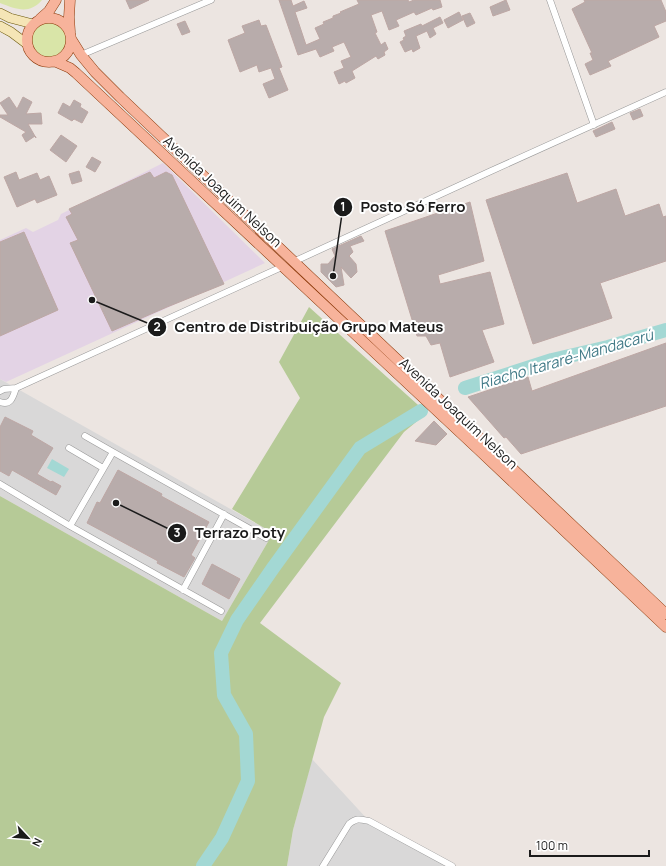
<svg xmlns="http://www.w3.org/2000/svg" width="666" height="866" viewBox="0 0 666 866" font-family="Manrope,sans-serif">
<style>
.residential{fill:#d9d8d8}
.industrial{fill:#e3d3e5}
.grass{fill:#d9e5a8}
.forest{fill:#b6ca97}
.water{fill:#a3d8d4}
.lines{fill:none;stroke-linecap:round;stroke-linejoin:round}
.river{stroke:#a3d8d4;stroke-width:14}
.building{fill:#b8acab;stroke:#bda7a4}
.minor-casing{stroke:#989898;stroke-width:7}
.secondary-casing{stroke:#6a570a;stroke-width:10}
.primary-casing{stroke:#8b3707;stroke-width:11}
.minor{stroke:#fff;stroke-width:6}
.secondary{stroke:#f5e5b6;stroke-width:9}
.primary{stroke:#f7b39b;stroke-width:10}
.labels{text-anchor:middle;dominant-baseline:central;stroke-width:4;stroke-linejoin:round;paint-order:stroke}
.street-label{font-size:14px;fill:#1b1b1b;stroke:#fff}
.water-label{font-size:15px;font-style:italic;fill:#417a87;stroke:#fff}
.leader{fill:none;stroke:#1b1b1b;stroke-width:1.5}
.callout-dot{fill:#1b1b1b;stroke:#fff;stroke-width:1.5}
.mark-label{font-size:12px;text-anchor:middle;font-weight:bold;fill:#fff}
.callout-label{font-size:15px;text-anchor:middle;font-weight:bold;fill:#1b1b1b;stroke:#fff;stroke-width:4;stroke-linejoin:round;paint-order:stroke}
</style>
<rect width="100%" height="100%" fill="#ece5e1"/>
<path class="residential" d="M0,379L273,533L222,621L0,496Z
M312,759L369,821L452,866H287L293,830Z"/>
<path class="industrial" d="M163,163L265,263L6,382L0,379V240L26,228L33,232L58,220L61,214Z"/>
<path class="grass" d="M0,0H42C29,15 16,9 0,3Z
M29 39a19 19 0 1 1 38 0a19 19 0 1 1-38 0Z"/>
<path class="forest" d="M309,307L427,413L404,432L260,623L341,683L324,717L293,830L287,866H0V496L222,621L273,533L232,509L300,398L279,362Z"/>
<path class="water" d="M52,459L69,469L64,477L47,468Z"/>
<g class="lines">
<path class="river" d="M465,388L552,360L608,347L666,330
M203,866L222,838L248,781L246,734L224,695L221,653L237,620L273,568L360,448L421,411"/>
</g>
<path class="building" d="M126,0H149L130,9Z
M279,0H291L293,6L304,1L307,8L295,12L306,45L320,39L315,28L324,24L323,22L333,18V16L341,13L340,12L359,4L357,0H408L409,2L414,0H440L442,7L433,10L432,8L416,15L414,12L396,20L399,26L389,30L382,11L371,15L377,32L375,33L381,45L385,42L388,49L384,52L385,55L378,59L376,56L352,71L355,78L346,83L345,81L339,84L334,72L344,68L341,61L351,57L344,42L332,47L334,51L320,57L316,49L298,55Z
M506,0L510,10L493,16L490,7Z
M584,0H661L666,12V21L654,26L659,37L608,61L611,66L590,75L585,64L593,60L590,53H592L572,9L585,2Z
M459,12L463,20L448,28L444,20Z
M470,13L475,23L467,27L462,16Z
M440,17L443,23L433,28L436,34L430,38L427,31L416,36L420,48L413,52L412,49L405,52L400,42L404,40L403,38L406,36L404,31L421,24L422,26Z
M259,20L261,26L266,25L282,67L279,68L288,90L269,98L263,84L275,79L271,68L259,72L257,65L240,72L228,40L245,33L242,26Z
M185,21L190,32L182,35L177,24Z
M9,97L17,109L23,97L32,102L26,114L41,113L42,124H28L36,138L35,136L26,142L22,135L26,132L0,117V115H8L0,103Z
M74,100L81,104L80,107L88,112L82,123L74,119L72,121L58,113L63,103L70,107Z
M640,109L643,116L633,120L630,113Z
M612,122L615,129L596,137L593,131Z
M61,135L77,146L66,162L50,150Z
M92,157L101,162L95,172L86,167Z
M79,171L82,181L72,184L69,174Z
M16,172L19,180L37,173L40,180L49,176L57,195L37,203L35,199L17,207L4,177Z
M150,172L154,178L166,172L172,175L224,284L167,307L112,331L70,243L78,240L66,217L72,214L69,209Z
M567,173L577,203L616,189L625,216L659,204L663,217L666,216V261L600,283L612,318L533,344L486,200Z
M470,202L484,261L438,275L440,284L490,272L504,324L482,330L494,362L450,377L440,343L431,345L426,336H417L385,231Z
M24,232L58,310L0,336V242Z
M361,236L364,241L350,246L353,252L349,256L356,264L357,272L351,278L341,267L344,285L336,287L321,272V264H328L335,256L332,249Z
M666,343V406L521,454L506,437L504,438L468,397L528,377L532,391Z
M5,417L33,431L31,435L53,448L37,474L51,482L52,481L61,486L56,495L12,470L9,476L0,471V427Z
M434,421L447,434L436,445L415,441Z
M118,470L162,494L161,496L209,522L191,555L195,558L184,577L157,563L158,561L87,523L97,502L100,503Z
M212,564L240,579L229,599L202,584Z"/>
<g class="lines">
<g class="minor-casing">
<path id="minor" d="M550,0L594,125
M81,55L211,0
M293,262L491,171L666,92
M0,391L4,389L16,388L284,266
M0,402C11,406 13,397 16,388
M85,436L113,452
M69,448L103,468
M0,484L70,526L113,452L266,538
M70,526L221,611
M183,590L224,514
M323,866L349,824C357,818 359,819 369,821L452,866"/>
</g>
<g class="secondary-casing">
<path id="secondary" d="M0,13L10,18L33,24
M0,26L11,32L27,44"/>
</g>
<g class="primary-casing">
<path id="primary" d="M70,0L69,17L70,32
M27 40a22 22 0 1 1 44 0a22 22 0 1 1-44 0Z
M40,19L49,11L56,0
M71,39L81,55L95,72L120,97L666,614
M54,61L70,68L76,73L480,451L666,627"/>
</g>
<use href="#minor" class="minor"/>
<use href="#secondary" class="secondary"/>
<use href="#primary" class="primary"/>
</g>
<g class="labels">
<g class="street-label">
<text transform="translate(223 191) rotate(43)">Avenida Joaquim Nelson</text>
<text transform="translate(459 413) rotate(43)">Avenida Joaquim Nelson</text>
</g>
<g class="water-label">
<text transform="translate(566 359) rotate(-16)">Riacho Itararé-Mandacarú</text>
</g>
</g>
<path class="leader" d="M333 276L343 207M92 300L157 327M116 503L177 533"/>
<g class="callout-dot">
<circle cx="333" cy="276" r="4"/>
<circle cx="92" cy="300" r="4"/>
<circle cx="116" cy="503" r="4"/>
<circle cx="343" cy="207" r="10"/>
<circle cx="157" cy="327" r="10"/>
<circle cx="177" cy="533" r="10"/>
</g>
<g class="mark-label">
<text x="343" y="211">1</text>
<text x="157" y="331">2</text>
<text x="177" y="537">3</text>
</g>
<g class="callout-label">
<text x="413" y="212">Posto Só Ferro</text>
<text x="309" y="332">Centro de Distribuição Grupo Mateus</text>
<text x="240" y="538">Terrazo Poty</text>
</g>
<g transform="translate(28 838) rotate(116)" stroke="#ffffff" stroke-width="3" paint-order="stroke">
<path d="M0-3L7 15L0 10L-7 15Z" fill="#1b1b1b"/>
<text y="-6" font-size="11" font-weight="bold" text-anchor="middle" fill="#1b1b1b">N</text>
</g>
<path d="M530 850v6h119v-6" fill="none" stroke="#1b1b1b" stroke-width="2"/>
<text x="536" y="850" font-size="12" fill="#1b1b1b" stroke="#ffffff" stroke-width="3" paint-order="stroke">100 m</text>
</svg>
